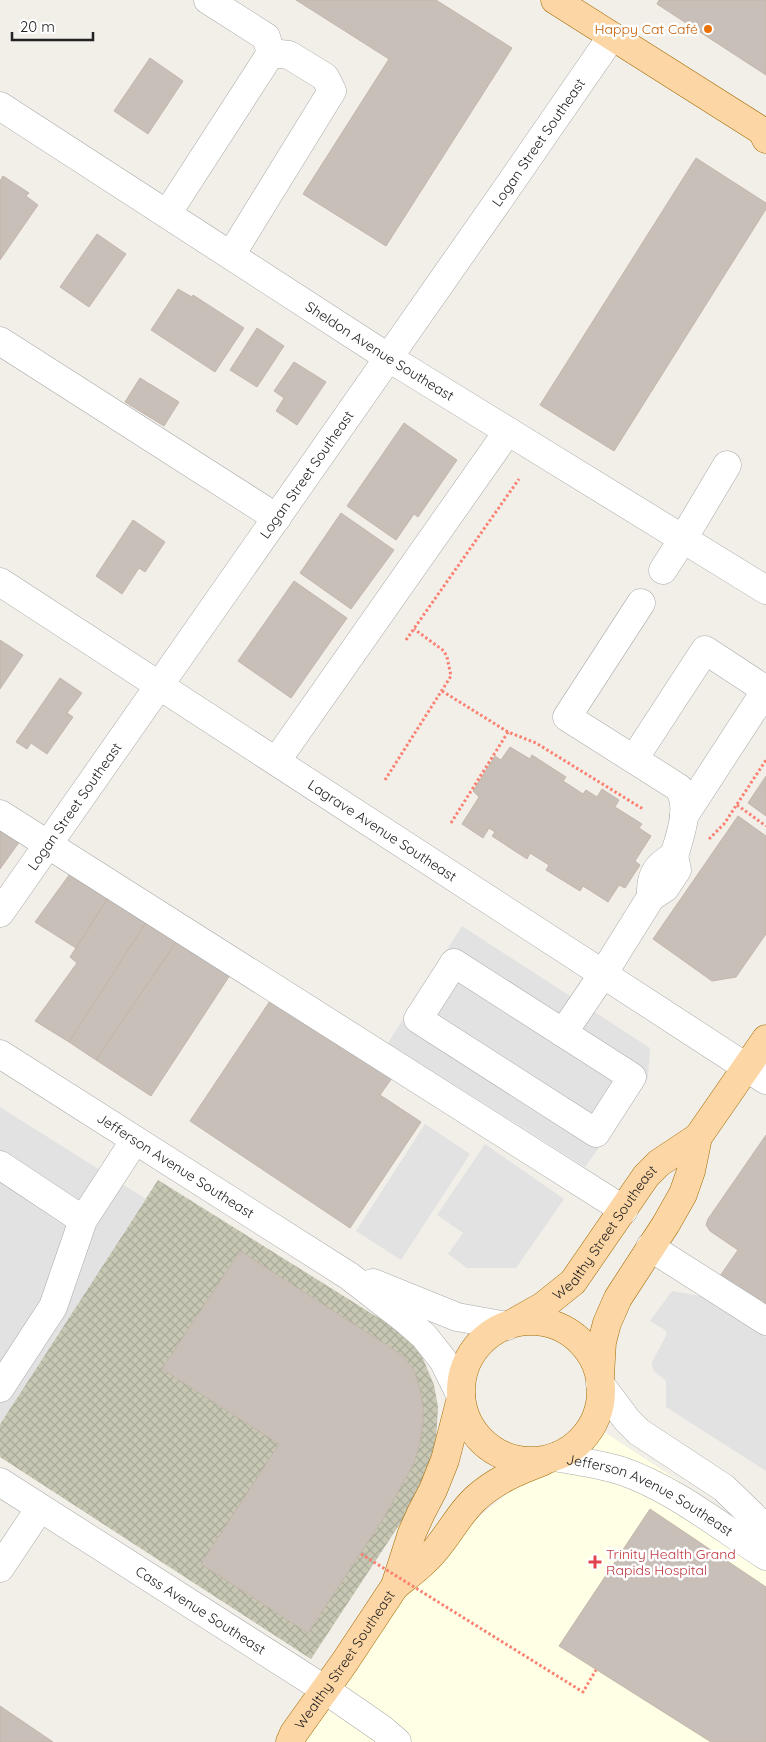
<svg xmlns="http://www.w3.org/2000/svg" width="766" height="1742" viewBox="0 0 766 1742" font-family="Quicksand,sans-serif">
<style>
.education{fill:#ffffe5}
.construction{fill:url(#construction-cross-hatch)}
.parking{fill:#e2e2e2}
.building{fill:#c7bfb8;stroke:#c4b6ab}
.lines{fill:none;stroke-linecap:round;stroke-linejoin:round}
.minor-casing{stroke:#a9a9a9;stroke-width:29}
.major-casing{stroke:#a06b00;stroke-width:29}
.path{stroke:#fa8072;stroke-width:3;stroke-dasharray:2.5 2.5;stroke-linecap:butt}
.minor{stroke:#fff;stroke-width:28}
.major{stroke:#fcd6a4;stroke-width:28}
.path-bridge{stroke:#fa8072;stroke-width:3;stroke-dasharray:2.5 2.5;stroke-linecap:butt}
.food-dot{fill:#e8710a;stroke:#fff;stroke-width:2}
.health-dot{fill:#e0444e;stroke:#fff;stroke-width:2}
.labels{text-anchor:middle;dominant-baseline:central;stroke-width:5;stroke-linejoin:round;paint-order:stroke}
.food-label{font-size:14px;fill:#c56008;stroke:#fff;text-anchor:end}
.street-label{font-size:14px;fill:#222;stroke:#fff}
.health-label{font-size:14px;fill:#be3a42;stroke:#fff;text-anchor:start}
</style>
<defs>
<pattern id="construction-cross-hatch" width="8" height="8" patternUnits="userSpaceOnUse" patternTransform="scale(1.25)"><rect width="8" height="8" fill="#c7c7b4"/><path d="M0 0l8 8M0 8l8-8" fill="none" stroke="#abab9a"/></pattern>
</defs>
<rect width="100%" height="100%" fill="#f2efe9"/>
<path class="education" d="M592,1424L766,1538V1742H286L395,1586Z"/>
<path class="construction" d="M158,1180L406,1335L421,1354L434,1385L438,1407L436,1441L429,1471L409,1510L311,1659L0,1457V1424Z"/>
<path class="parking" d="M462,926L650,1048L648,1077L646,1082L585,1167L388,1043Z
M0,1107L146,1199L0,1424Z
M425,1124L470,1154L401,1260L356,1231Z
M485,1144L564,1199L516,1268H467L448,1254L463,1233L437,1215Z
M672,1291L700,1296L766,1337V1471L666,1407V1381L654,1371L652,1366V1362L667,1334L665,1330L650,1321Z"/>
<path class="building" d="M296,0H436L512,48L386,246L303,194L389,59Z
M659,0H766V75L657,4Z
M150,58L183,81L148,134L114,111Z
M696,158L766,203V209L614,451L540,405Z
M3,176L29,193L26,196L38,205L0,260V181Z
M97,234L126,254L89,307L60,287Z
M178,289L192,297L193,295L244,328L215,372L151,330Z
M257,328L284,346L257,387L230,370Z
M294,362L326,382L297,425L276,411L284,398L274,391Z
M140,378L179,402L164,426L125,402Z
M404,423L457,460L418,517L414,514L396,540L347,506Z
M341,513L394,550L351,609L300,573Z
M133,520L165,542L145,572L139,568L122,594L96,576Z
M294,581L347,618L291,698L238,661Z
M0,640L23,655L0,689Z
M60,678L82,693L67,713L73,717L47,754L31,743L27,749L16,742Z
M510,747L530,759L532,755L566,777L563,781L583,794L586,790L597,797L602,789L619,800L615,807L642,824L639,828L651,836L635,861L640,865L625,888L619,885L608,902L583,886L580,891L546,870L549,865L530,853L527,859L492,836L495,832L489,828L483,838L462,824L479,797L473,791L495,756L501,760Z
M766,776V816L748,803Z
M738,816L766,836V934L736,977L712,981L653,939Z
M0,827L20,841L0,869Z
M72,871L110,895L76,948L35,922Z
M110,895L148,919L69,1042L35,1021L77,963L70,957Z
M148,919L178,939L96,1060L69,1042Z
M178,939L232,972L151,1096L96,1060Z
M272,998L392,1078L380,1095L421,1122L350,1228L190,1121Z
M766,1135V1307L720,1276L738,1250L710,1231L706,1225L708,1219Z
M240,1251L402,1355L412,1367L419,1385L423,1407V1424L419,1447L413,1465L383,1519L308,1633L201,1564L279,1444L162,1369Z
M650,1509L766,1587V1742H711L559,1646Z
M0,1706L53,1742H0Z"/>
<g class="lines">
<g class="minor-casing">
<g id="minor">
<path id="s1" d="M0,106L389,358L766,590"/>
<path d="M167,214L271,53L266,37L208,0"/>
<path d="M231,255L332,91L325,77L289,55L271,53"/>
<path d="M0,341L277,518"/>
<path d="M663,570L683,539L727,465"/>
<path id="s2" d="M0,582L766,1080"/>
<path d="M641,603L567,717L679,788C691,808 680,836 674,856"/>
<path d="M634,759L705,650L766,690L684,816"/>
<path d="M277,760L508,431"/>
<path d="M0,814L624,1210"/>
<path d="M674,856L677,870L665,888L651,897C650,877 655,866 674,856Z"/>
<path id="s3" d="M0,913L505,191L612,36"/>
<path d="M454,963L632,1077L596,1133L418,1019Z"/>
<path d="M563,1033L603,974L651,897"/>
<path id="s4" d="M0,1054L349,1276L407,1321L424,1336L443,1360L461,1396"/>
<path d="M0,1165L83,1220"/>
<path d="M650,1247L766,1321"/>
<path d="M373,1283L457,1317L507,1326"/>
<path d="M600,1384L627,1420L639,1432L724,1488L758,1521L766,1527"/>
<path d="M0,1388L53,1307L83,1220L135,1140"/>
<path id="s5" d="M554,1457C577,1461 600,1464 622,1471C672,1488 721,1527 766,1556"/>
<path id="s6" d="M0,1482L324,1689L382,1729L397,1742"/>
<path d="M0,1568L40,1508"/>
</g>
</g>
<g class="major-casing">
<g id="major">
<path d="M555,0L762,131L766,139"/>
<circle cx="531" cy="1391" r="70"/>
<path id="s7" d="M515,1322L543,1306L573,1282L646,1176L659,1163L698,1137"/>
<path d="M600,1376L602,1342L607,1323L618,1298L666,1224L683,1194L691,1171L698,1137L766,1039"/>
<path d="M395,1586C411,1573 428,1561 440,1544C452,1529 461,1512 475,1499C494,1481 518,1471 542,1462"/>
<path id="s8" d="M290,1742L294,1733L344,1663L395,1586L412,1533L421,1513L433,1490L445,1460L461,1398"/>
</g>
</g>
<path class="path" d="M406,640L519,479
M442,691L508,732L536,743L643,809
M385,780L451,676L447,657L444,651L414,629
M737,805L766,826
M451,823L508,732
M709,839L724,824L766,760"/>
<use href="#minor" class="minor"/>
<use href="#major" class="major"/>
<path class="path-bridge" d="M361,1554L583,1692L596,1670"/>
</g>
<circle class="food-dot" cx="708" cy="29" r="5"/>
<path class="health-dot" d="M592.5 1554.5h5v5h5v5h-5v5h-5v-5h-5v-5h5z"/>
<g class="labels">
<g class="food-label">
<text x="698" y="29">Happy Cat Café</text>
</g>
<g class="street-label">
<text stroke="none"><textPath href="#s3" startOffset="940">Logan Street Southeast</textPath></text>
<text stroke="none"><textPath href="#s1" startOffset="452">Sheldon Avenue Southeast</textPath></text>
<text stroke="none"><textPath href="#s3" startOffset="535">Logan Street Southeast</textPath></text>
<text stroke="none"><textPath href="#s3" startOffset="130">Logan Street Southeast</textPath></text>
<text stroke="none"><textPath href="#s2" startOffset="456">Lagrave Avenue Southeast</textPath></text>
<text stroke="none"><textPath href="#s4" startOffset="208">Jefferson Avenue Southeast</textPath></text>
<text stroke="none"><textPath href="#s7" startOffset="129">Wealthy Street Southeast</textPath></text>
<text stroke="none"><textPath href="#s5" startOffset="104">Jefferson Avenue Southeast</textPath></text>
<text stroke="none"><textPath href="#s6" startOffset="238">Cass Avenue Southeast</textPath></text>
<text stroke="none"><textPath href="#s8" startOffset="99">Wealthy Street Southeast</textPath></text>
</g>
<g class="health-label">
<text x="606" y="1554">Trinity Health Grand<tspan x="606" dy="16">Rapids Hospital</tspan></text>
</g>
</g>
<path d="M12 32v8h81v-8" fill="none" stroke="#222222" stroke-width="2.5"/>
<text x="20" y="32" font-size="15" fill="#222222" stroke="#ffffff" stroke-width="4" paint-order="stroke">20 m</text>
</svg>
